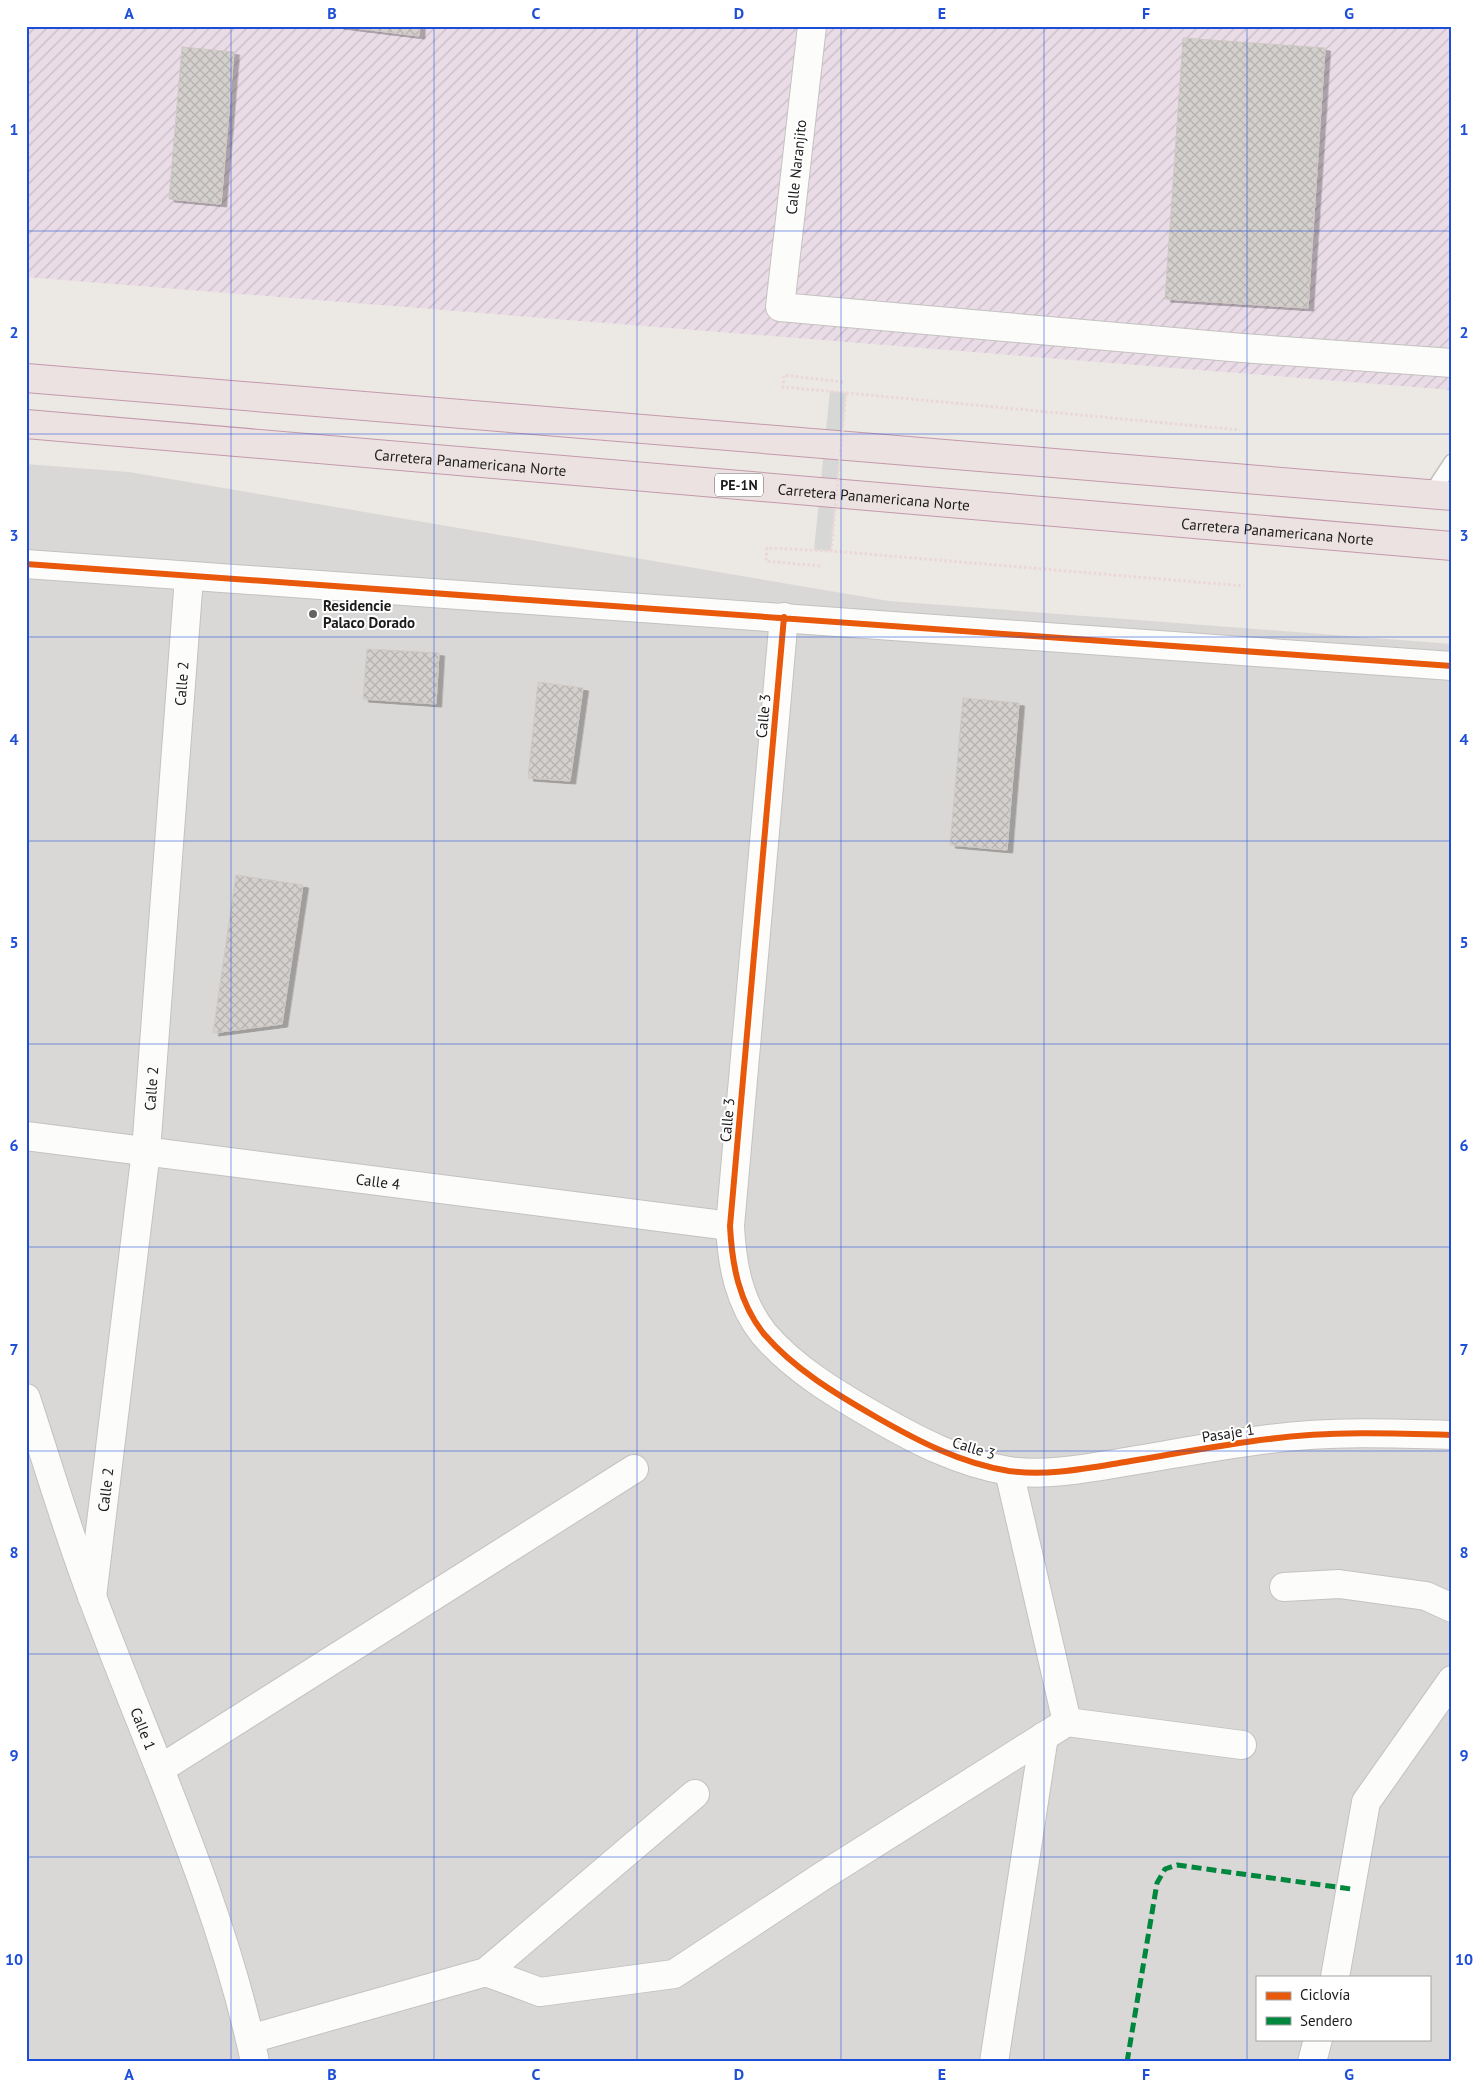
<svg xmlns="http://www.w3.org/2000/svg" width="1478" height="2088" viewBox="0 0 1478 2088" font-family="'PT Sans',sans-serif">
<style>
.residential{fill:#dad8d6;fill-rule:evenodd}
.industrial{fill:url(#industrial-furrows)}
.pier{fill:#d7d7d5}
.building{fill:url(#building-cross-hatch);stroke:#cfc9c5;filter:url(#shadow)}
.lines{fill:none;stroke-linecap:round;stroke-linejoin:round}
.service-casing{stroke:#c4c2c0;stroke-width:18}
.minor-casing{stroke:#c4c2c0;stroke-width:30}
.tertiary-casing{stroke:#c4c2c0;stroke-width:30}
.trunk-casing{stroke:#c399ac;stroke-width:30}
.path{stroke:#ebd7d8;stroke-width:3;stroke-dasharray:2.5 2.5;stroke-linecap:butt}
.service{stroke:#fcfcfb;stroke-width:15}
.minor{stroke:#fcfcfb;stroke-width:28}
.tertiary{stroke:#fcfcfb;stroke-width:28}
.trunk{stroke:#ede2e2;stroke-width:28}
.path-bridge{stroke:#ebd7d8;stroke-width:3;stroke-dasharray:2.5 2.5;stroke-linecap:butt}
.quiet{stroke:#00873e;stroke-width:5;stroke-dasharray:10 5;stroke-linecap:butt}
.cycleway-casing{stroke:#fff;stroke-width:9}
.cycleway{stroke:#e8590c;stroke-width:6}
.grid{fill:none;stroke:#1d4ed8;stroke-width:1;stroke-opacity:0.55}
.poi-dot{fill:#656362;stroke:#fff;stroke-width:2}
.labels{text-anchor:middle;dominant-baseline:central;stroke-width:4;stroke-linejoin:round;paint-order:stroke}
.shield{fill:#fff;stroke:#606060;stroke-width:1}
.shield-label{font-size:14px;font-weight:bold;fill:#1c1c1c}
.street-label{font-size:15px;fill:#1c1c1c;stroke:#fff}
.poi-label{font-size:15px;font-weight:bold;fill:#1c1c1c;stroke:#fff;text-anchor:start}
.neatline{fill:none;stroke:#1d4ed8;stroke-width:2}
.grid-label{font-size:16px;text-anchor:middle;font-weight:bold;fill:#1d4ed8}
</style>
<defs>
<pattern id="industrial-furrows" width="10" height="10" patternUnits="userSpaceOnUse" patternTransform="scale(1.25)"><rect width="10" height="10" fill="#eadce6"/><path d="M-1 1l2-2M0 10L10 0M9 11l2-2" fill="none" stroke="#c8bcc5"/></pattern>
<pattern id="building-cross-hatch" width="8" height="8" patternUnits="userSpaceOnUse" patternTransform="scale(1.25)"><rect width="8" height="8" fill="#d4d0cd"/><path d="M0 0l8 8M0 8l8-8" fill="none" stroke="#b5b2af"/></pattern>
<filter id="shadow"><feDropShadow dx="5.5" dy="3" stdDeviation="0" flood-color="#0004"/></filter>
</defs>
<rect width="100%" height="100%" fill="#ece8e4"/>
<path class="residential" d="M26,464L129,472L889,601L1452,644V2062H26ZM1257,1977H1429V2039H1257Z"/>
<path class="industrial" d="M26,26H1452V390L26,277Z"/>
<path class="pier" d="M830,391L846,393L831,551L814,550Z"/>
<path class="building" d="M338,26H420L419,36Z
M1183,38L1325,48L1308,308L1165,299Z
M182,47L234,52L221,204L169,199Z
M367,649L439,653L436,704L363,699Z
M538,682L583,688L570,781L528,778Z
M963,698L1019,703L1007,850L950,845Z
M236,875L303,885L282,1024L213,1033Z"/>
<g class="lines">
<g class="service-casing">
<path id="service" d="M1431,494L1452,462"/>
</g>
<g class="minor-casing">
<g id="minor">
<path d="M812,26L780,307L1242,348L1452,363"/>
<path d="M26,564L1452,666"/>
<path d="M784,617L730,1226C732,1265 739,1303 764,1334C794,1369 836,1394 876,1417C918,1441 960,1463 1009,1471C1045,1476 1083,1469 1119,1463C1169,1455 1219,1445 1269,1439C1330,1431 1391,1433 1452,1435"/>
<path id="s1" d="M26,1136L730,1226"/>
<path d="M1284,1587L1339,1584L1426,1596L1452,1608"/>
<path id="s2" d="M92,1597L146,1151L189,577"/>
<path d="M1067,1722L1242,1745"/>
<path d="M160,1769L634,1469"/>
<path d="M486,1972L540,1992L674,1974L821,1877L1067,1722L1009,1471"/>
<path d="M1335,1977L1366,1802L1452,1680"/>
<path d="M250,2039L486,1972L695,1794"/>
<path d="M994,2062L1044,1736"/>
<path d="M1312,2062L1318,2039"/>
</g>
</g>
<g class="tertiary-casing">
<g id="tertiary">
<path id="s3" d="M26,1398C48,1465 68,1533 93,1599C150,1752 221,1901 255,2062"/>
</g>
</g>
<g class="trunk-casing">
<g id="trunk">
<path d="M26,378L1452,496"/>
<path id="s4" d="M26,424L1452,546"/>
</g>
</g>
<path class="path" d="M843,382L784,375L783,387L1240,430
M820,566L766,561L767,548L831,551L1244,586"/>
<use href="#service" class="service"/>
<use href="#minor" class="minor"/>
<use href="#tertiary" class="tertiary"/>
<use href="#trunk" class="trunk"/>
<path class="path-bridge" d="M831,551L846,393"/>
<path class="quiet" d="M1127,2062L1157,1883L1165,1869L1177,1865L1351,1889"/>
<g class="cycleway-casing">
<path id="cycleway" d="M26,564L1452,666
M784,617L730,1226C732,1265 739,1303 764,1334C794,1369 836,1394 876,1417C918,1441 960,1463 1009,1471C1045,1476 1083,1469 1119,1463C1169,1455 1219,1445 1269,1439C1330,1431 1391,1433 1452,1435"/>
</g>
<use href="#cycleway" class="cycleway"/>
</g>
<path class="grid" d="M231,26V2062M434,26V2062M637,26V2062M841,26V2062M1044,26V2062M1247,26V2062M26,231H1452M26,434H1452M26,637H1452M26,841H1452M26,1044H1452M26,1247H1452M26,1451H1452M26,1654H1452M26,1857H1452"/>
<circle class="poi-dot" cx="313" cy="614" r="5"/>
<g class="labels">
<rect class="shield" x="715" y="473.5" width="48" height="23" rx="4"/>
<g class="shield-label">
<text x="739" y="485">PE-1N</text>
</g>
<g class="street-label">
<text transform="translate(796 167) rotate(-84)">Calle Naranjito</text>
<text stroke="none"><textPath href="#s4" startOffset="446">Carretera Panamericana Norte</textPath></text>
<text stroke="none"><textPath href="#s4" startOffset="851">Carretera Panamericana Norte</textPath></text>
<text stroke="none"><textPath href="#s4" startOffset="1256">Carretera Panamericana Norte</textPath></text>
<text stroke="none"><textPath href="#s2" startOffset="918">Calle 2</textPath></text>
<text transform="translate(763 716) rotate(-85)">Calle 3</text>
<text stroke="none"><textPath href="#s2" startOffset="512">Calle 2</textPath></text>
<text transform="translate(727 1120) rotate(-85)">Calle 3</text>
<text stroke="none"><textPath href="#s1" startOffset="355">Calle 4</textPath></text>
<text transform="translate(1228 1433) rotate(-9)">Pasaje 1</text>
<text transform="translate(974 1448) rotate(17)">Calle 3</text>
<text stroke="none"><textPath href="#s2" startOffset="108">Calle 2</textPath></text>
<text stroke="none"><textPath href="#s3" startOffset="351">Calle 1</textPath></text>
</g>
<g class="poi-label">
<text x="323" y="605">Residencie<tspan x="323" dy="17">Palaco Dorado</tspan></text>
</g>
</g>
<rect width="1478" height="2088" fill="none" stroke="#ffffff" stroke-width="55"/>
<rect x="1256" y="1976" width="175" height="65" fill="#ffffff" stroke="#a4a4a4"/>
<rect x="1266" y="1992" width="25" height="8" fill="#e8590c" stroke="#a4a4a4"/>
<text x="1300" y="2000" font-size="15" fill="#1c1c1c">Ciclovía</text>
<rect x="1266" y="2017" width="25" height="8" fill="#00873e" stroke="#a4a4a4"/>
<text x="1300" y="2026" font-size="15" fill="#1c1c1c">Sendero</text>
<rect x="28" y="28" width="1422" height="2032" class="neatline"/>
<g class="grid-label">
<text x="129" y="19">A</text>
<text x="332" y="19">B</text>
<text x="536" y="19">C</text>
<text x="739" y="19">D</text>
<text x="942" y="19">E</text>
<text x="1146" y="19">F</text>
<text x="1349" y="19">G</text>
<text x="14" y="135">1</text>
<text x="1464" y="135">1</text>
<text x="14" y="338">2</text>
<text x="1464" y="338">2</text>
<text x="14" y="541">3</text>
<text x="1464" y="541">3</text>
<text x="14" y="745">4</text>
<text x="1464" y="745">4</text>
<text x="14" y="948">5</text>
<text x="1464" y="948">5</text>
<text x="14" y="1151">6</text>
<text x="1464" y="1151">6</text>
<text x="14" y="1355">7</text>
<text x="1464" y="1355">7</text>
<text x="14" y="1558">8</text>
<text x="1464" y="1558">8</text>
<text x="14" y="1761">9</text>
<text x="1464" y="1761">9</text>
<text x="14" y="1965">10</text>
<text x="1464" y="1965">10</text>
<text x="129" y="2080">A</text>
<text x="332" y="2080">B</text>
<text x="536" y="2080">C</text>
<text x="739" y="2080">D</text>
<text x="942" y="2080">E</text>
<text x="1146" y="2080">F</text>
<text x="1349" y="2080">G</text>
</g>
</svg>
